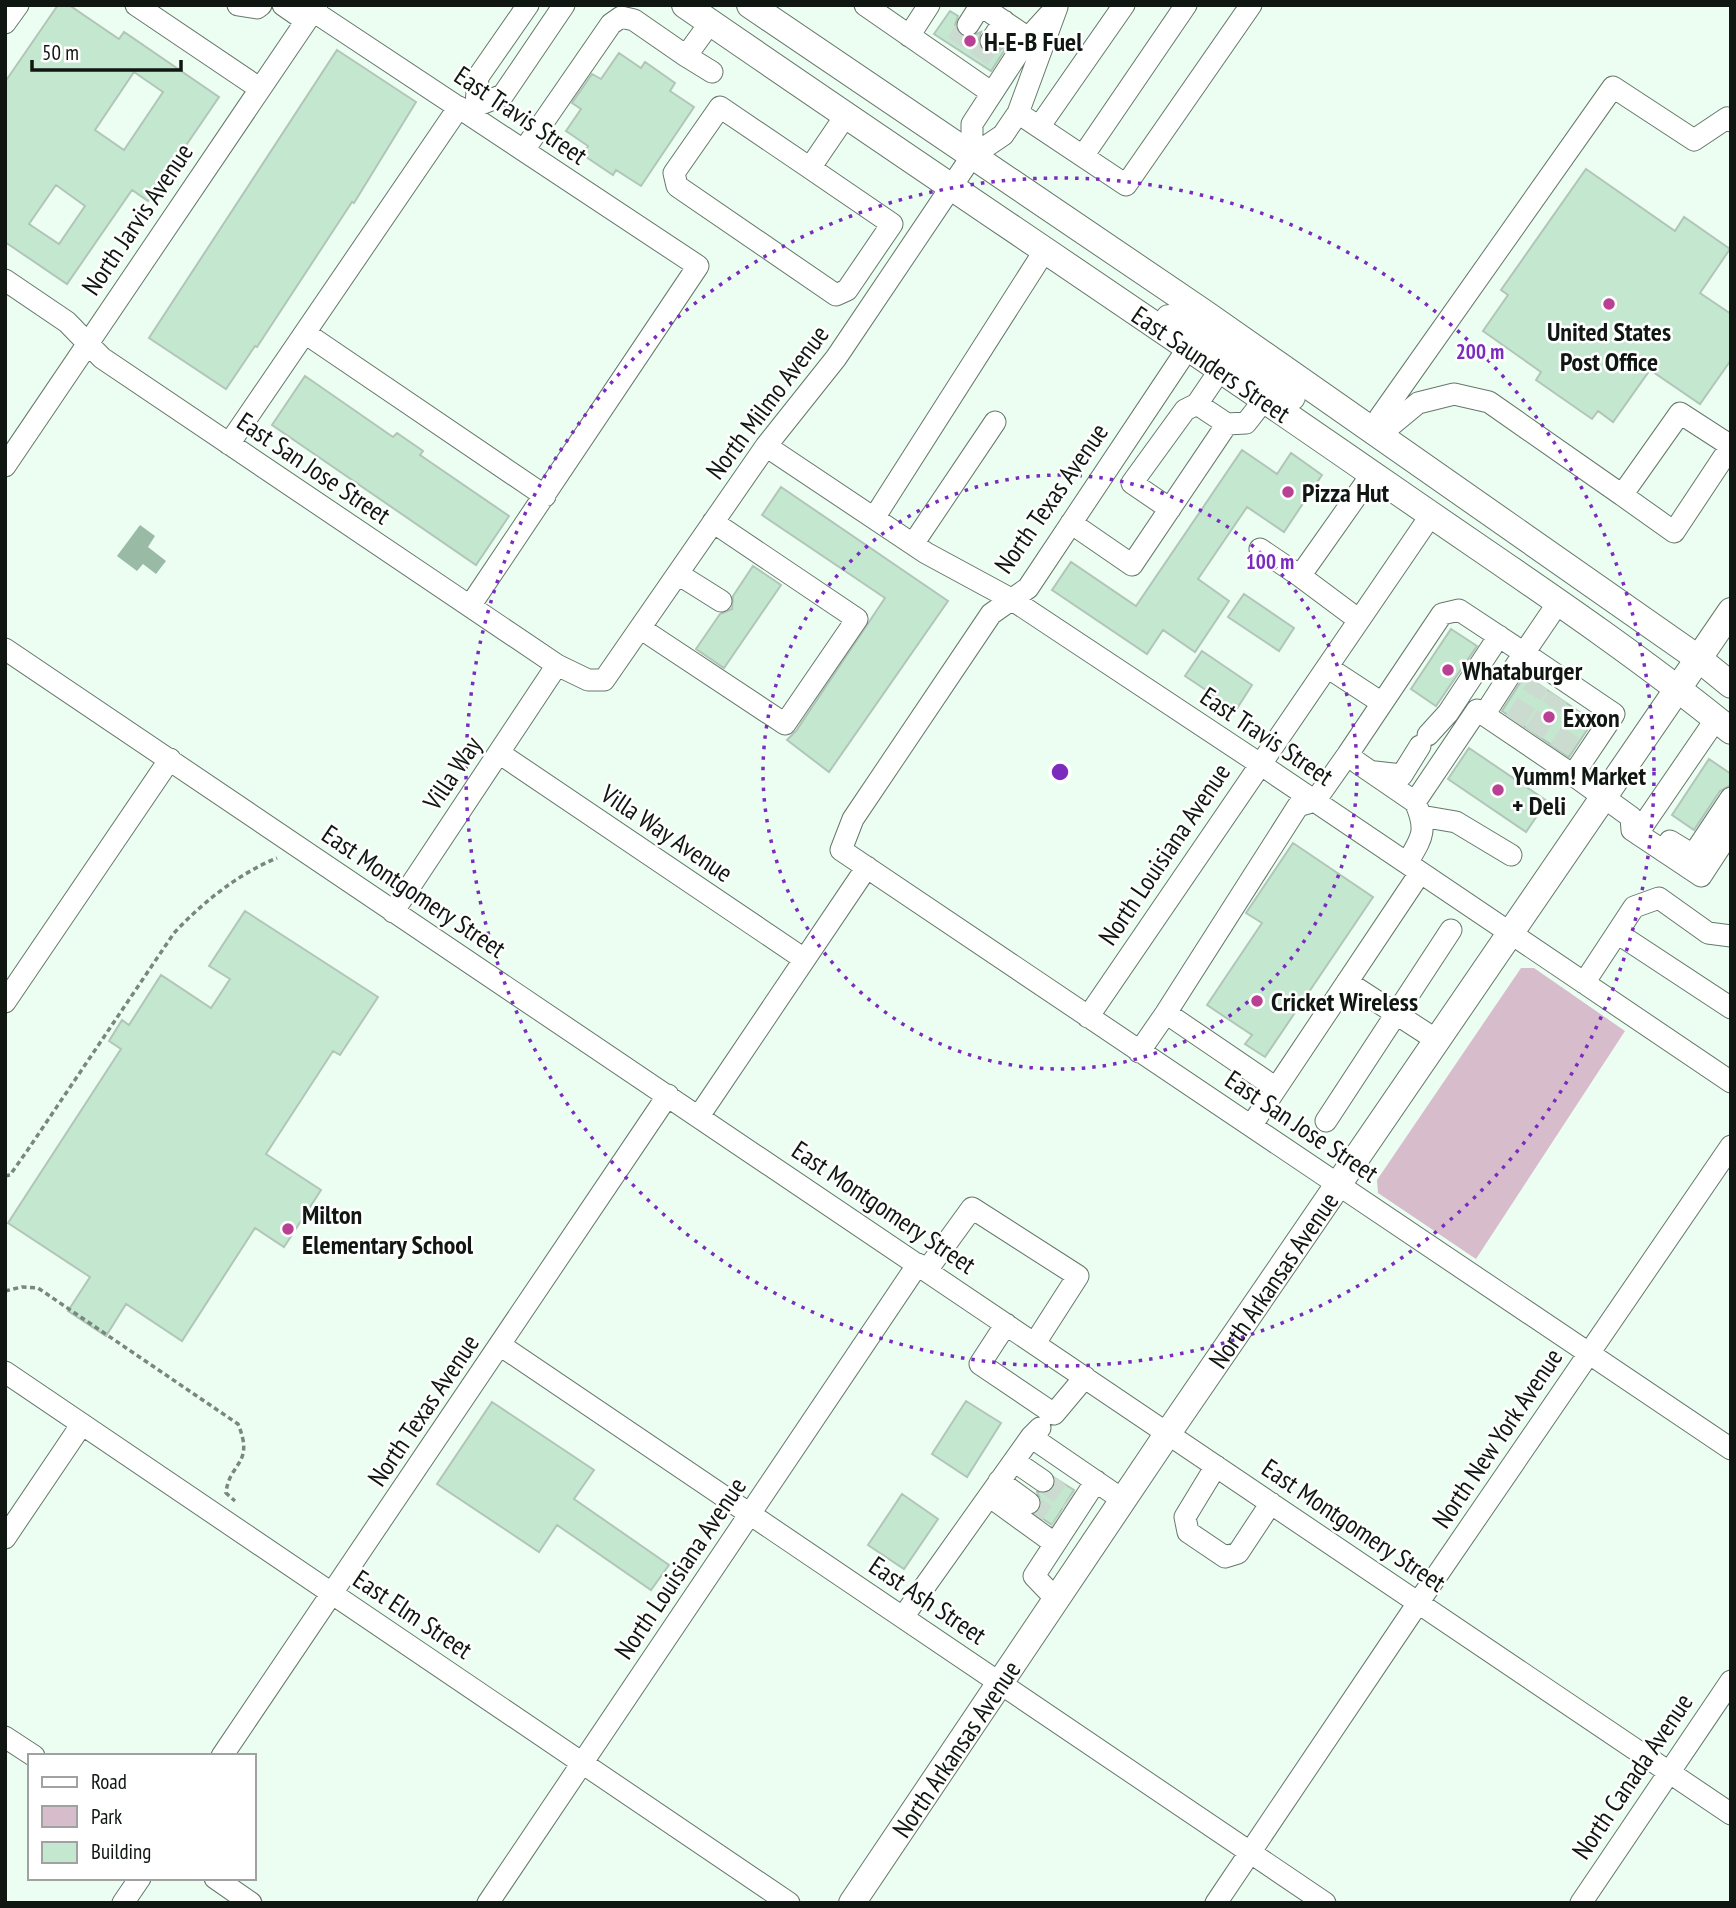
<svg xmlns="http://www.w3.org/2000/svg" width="1736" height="1908" viewBox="0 0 1736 1908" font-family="'PT Sans Narrow',sans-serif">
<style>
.green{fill:#d7bccc}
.water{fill:#99bba5}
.building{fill:#c4e7d0;stroke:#b1c6b8;stroke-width:2;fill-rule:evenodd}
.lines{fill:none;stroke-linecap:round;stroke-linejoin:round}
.minor-tunnel{stroke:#cbdbd0;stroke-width:21;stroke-dasharray:21 10;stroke-linecap:butt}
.minor-casing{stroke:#65786b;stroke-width:23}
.major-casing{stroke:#65786b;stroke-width:28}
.path{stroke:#7a877e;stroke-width:3.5;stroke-dasharray:5 3.5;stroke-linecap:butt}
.minor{stroke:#fff;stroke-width:21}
.major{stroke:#fff;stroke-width:26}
.ring{fill:none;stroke:#7b2cbf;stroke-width:3.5;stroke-dasharray:3.5 7}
.poi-dot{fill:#b94093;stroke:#fff;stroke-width:2.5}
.labels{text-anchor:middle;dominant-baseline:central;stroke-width:5;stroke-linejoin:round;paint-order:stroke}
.poi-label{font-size:26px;font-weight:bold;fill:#101712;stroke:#fff;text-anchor:start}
.street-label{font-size:26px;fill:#101712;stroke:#fff}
.centre{fill:#7b2cbf;stroke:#fff;stroke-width:3.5}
.ring-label{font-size:21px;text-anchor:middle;font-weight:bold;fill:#7b2cbf;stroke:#fff;stroke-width:5;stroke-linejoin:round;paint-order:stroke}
</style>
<rect width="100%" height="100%" fill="#ecfef2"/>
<path class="green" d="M1521,968H1534L1625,1031L1476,1259L1378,1193L1377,1180Z"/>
<path class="water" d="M140,525L155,536L148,547L166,561L156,574L143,564L137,571L117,556Z"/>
<path class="building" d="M58,5H69L119,39L124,32L219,97L148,201L132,190L67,284L5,242V82ZM134,72L163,92L124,150L95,130ZM56,185L85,206L59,244L29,224Z
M950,11L958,16L955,25L960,36L968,38L981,32L978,41L983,52L991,54L998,52L1003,47L1006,48L991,71L934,34Z
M337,50L416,102L354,203L352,202L257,347L255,346L226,389L149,338Z
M619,53L641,68L645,62L675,83L670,91L694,107L641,186L616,170L613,175L583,155L588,146L566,131L581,109L572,103L592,74L601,79Z
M1586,169L1675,231L1684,217L1730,249L1700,293L1731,314V360L1700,404L1650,370L1613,422L1598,411L1592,419L1536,380L1541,372L1483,331L1508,295L1501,290Z
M305,376L393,437L397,433L423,451L420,455L509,516L476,565L272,425Z
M1242,450L1277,474L1291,453L1322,475L1284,532L1247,507L1198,579L1229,601L1195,652L1163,630L1147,654L1052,590L1071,562L1136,606Z
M781,487L948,601L829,772L787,740L796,731L885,598L762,515Z
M753,566L781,585L724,668L696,649L720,614L732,609L733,596Z
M1244,594L1294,628L1279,651L1228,617Z
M1451,629L1477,646L1436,706L1411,689Z
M1202,651L1252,685L1236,710L1185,676Z
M1525,675L1593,721L1569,757L1502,711Z
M1469,748L1547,801L1526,832L1448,779Z
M1709,759L1731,774V785L1720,791L1694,830L1672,815Z
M1293,843L1373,897L1265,1057L1245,1044L1252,1035L1207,1005L1262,923L1246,913Z
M245,911L378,997L340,1055L333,1051L266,1154L321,1190L284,1247L255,1228L182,1341L126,1304L106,1336L68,1311L90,1277L8,1223L121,1049L109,1041L122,1020L129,1025L161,975L211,1008L230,979L209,966Z
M966,1401L1001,1423L967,1477L932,1454Z
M492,1402L594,1470L574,1499L669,1565L651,1590L557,1525L539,1552L437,1484Z
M1055,1478L1074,1490L1052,1525L1036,1514L1042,1504L1037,1492H1049L1054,1488Z
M902,1494L938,1519L904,1569L868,1545Z"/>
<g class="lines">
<path class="minor-tunnel" d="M956,43L968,25
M979,59L991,41
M1515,721L1539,684
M1534,733L1558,697
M1559,750L1583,714
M1043,1481L1070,1501
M1029,1503L1056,1522"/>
<g class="minor-casing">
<path id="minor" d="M136,5L259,88
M238,5L257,8L261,5
M283,5L306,21
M865,5L992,93
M980,5L1028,38
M313,11L698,266L470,606
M5,23L18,5
M710,23L686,56L712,72
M968,25L980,6
M909,36L929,5
M991,41L1004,21
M476,106L503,95L564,5
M1018,113L1126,185L1251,5
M470,115L476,106L478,77L528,5
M1039,127L1124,5
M524,150L611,24L621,17L634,20L686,56
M972,156V124L1028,38L1049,15
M1083,156L1186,5
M810,168L892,224L847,290L836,295L677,186L674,173L720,107L810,168L846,115
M5,280L67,322L102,358L557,665L588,680H604L766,446L836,358L972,156L1003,135L1018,113L1057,7
M305,333L545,496
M1188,348L1028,588L991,614L853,819L841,850L1731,1449
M1227,424L1246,423L1264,400
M1377,433L1380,417L1613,87L1694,140L1727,118L1731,121
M1377,433L1389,427L1418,403L1454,394L1489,402L1622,495L1680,413L1731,446
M229,444L459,107
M766,446L926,553L1011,599L1260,764L1731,1082
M5,466L317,5
M1622,495L1674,532L1731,446
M1170,509L1132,483L1185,410L1197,404
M874,518L1045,250
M1071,523L1132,565L1227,424L1197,404L1220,370
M913,544L995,422
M1260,549L1300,576
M678,574L721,601
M1359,620L1300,576L1372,474
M640,628L785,724L857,619L713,522
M5,649L1731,1814
M1327,667L1382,703
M1484,715L1524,653L1614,714L1573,775L1477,710L1415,802L1358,763L1348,754L1442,614L1459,610L1524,653L1558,603
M1428,735L1448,713L1499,636
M499,753L804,959
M1375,772L1402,775L1420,746
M1573,775L1631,817L1632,830L1701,876L1731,830
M1421,816L1456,822L1511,855
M1644,824L1716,719
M1670,841L1693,855L1731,798
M1407,863C1421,839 1428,832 1416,804
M393,912L557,665
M1617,933L1731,1008
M1347,982L1438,1041
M1584,983L1634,907L1659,898L1708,933L1731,936
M5,1002L170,759
M1088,1017L1431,515
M1139,1052L1166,1013
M1276,1088L1166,1013L1298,806L1315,801L1348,754
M699,1116L867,867
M1326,1121L1451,930
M1251,1126L1420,873
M927,1270L972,1208L1078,1276L1035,1343
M1006,1324L980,1364L1054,1414L1085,1377
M500,1345L1325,1903
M5,1372L789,1903
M1040,1428L1031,1437L1123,1500
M1014,1461L1043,1481
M1216,1466L1185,1517L1188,1532L1225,1557L1238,1553L1271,1503
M999,1481L1029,1503
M989,1496L1054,1543
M5,1538L82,1424
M1056,1599L1034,1576L1096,1481
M903,1617L1031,1437
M5,1737L34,1756
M222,1756L668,1095
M215,1878L251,1903
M123,1903L140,1878
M488,1903L918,1264
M1216,1903L1418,1603L1731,1146
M1581,1903L1731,1681"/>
</g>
<g class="major-casing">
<g id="major">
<path id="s1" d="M685,5C918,166 1155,323 1388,485C1503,565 1622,642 1731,731"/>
<path d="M750,5L1203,312L1699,659L1731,685"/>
<path d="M1169,318L1206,337L1292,397"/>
<path id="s2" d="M852,1903L1168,1433L1731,611"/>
</g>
</g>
<path class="path" d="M5,1176L10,1175L27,1151L174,933C203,902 238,874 277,858
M5,1291L22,1287L38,1288L238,1424C255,1465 229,1462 226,1493L235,1501"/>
<use href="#minor" class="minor"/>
<use href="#major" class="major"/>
</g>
<g class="ring">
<circle cx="1060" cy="772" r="297"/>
<circle cx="1060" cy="772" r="594"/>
</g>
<g class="poi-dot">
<circle cx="970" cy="41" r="7"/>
<circle cx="1609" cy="304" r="7"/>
<circle cx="1288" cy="492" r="7"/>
<circle cx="1448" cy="670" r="7"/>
<circle cx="1549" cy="717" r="7"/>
<circle cx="1498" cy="790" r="7"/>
<circle cx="1257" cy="1001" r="7"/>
<circle cx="288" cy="1229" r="7"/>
</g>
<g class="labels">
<g class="poi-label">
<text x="984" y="41">H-E-B Fuel</text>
<text x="1609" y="331" text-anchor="middle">United States<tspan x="1609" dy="30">Post Office</tspan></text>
<text x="1302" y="492">Pizza Hut</text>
<text x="1462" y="670">Whataburger</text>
<text x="1563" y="717">Exxon</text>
<text x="1512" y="775">Yumm! Market<tspan x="1512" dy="30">+ Deli</tspan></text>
<text x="1271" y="1001">Cricket Wireless</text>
<text x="302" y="1214">Milton<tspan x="302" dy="30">Elementary School</tspan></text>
</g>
<g class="street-label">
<text transform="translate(521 115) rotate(34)">East Travis Street</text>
<text transform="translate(137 219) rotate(-56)">North Jarvis Avenue</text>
<text stroke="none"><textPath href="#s1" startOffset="637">East Saunders Street</textPath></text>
<text transform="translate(767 402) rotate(-53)">North Milmo Avenue</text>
<text transform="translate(314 468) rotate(34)">East San Jose Street</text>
<text transform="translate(1051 498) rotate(-55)">North Texas Avenue</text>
<text transform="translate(1267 736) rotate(34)">East Travis Street</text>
<text transform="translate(452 773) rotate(-56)">Villa Way</text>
<text transform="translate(667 833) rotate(34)">Villa Way Avenue</text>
<text transform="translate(1164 854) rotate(-56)">North Louisiana Avenue</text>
<text transform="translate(414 891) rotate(34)">East Montgomery Street</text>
<text transform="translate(1302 1126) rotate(34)">East San Jose Street</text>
<text transform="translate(884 1207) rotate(34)">East Montgomery Street</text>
<text stroke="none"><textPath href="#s2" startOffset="752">North Arkansas Avenue</textPath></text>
<text transform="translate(423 1410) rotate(-56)">North Texas Avenue</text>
<text transform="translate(1497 1438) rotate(-56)">North New York Avenue</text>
<text transform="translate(1354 1525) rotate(34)">East Montgomery Street</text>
<text transform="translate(680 1568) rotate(-56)">North Louisiana Avenue</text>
<text transform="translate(928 1600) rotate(34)">East Ash Street</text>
<text transform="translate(413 1614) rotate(34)">East Elm Street</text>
<text stroke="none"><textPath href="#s2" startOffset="186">North Arkansas Avenue</textPath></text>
<text transform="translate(1632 1776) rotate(-56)">North Canada Avenue</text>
</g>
</g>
<circle cx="1060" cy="772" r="10" class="centre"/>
<g class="ring-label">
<text x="1480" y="359">200 m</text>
<text x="1270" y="569">100 m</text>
</g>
<rect width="1736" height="1908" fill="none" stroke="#101712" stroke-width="14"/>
<rect x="28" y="1754" width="228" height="126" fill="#ffffff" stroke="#9fa2a0" stroke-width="2"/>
<rect x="42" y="1777" width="35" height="10" fill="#ffffff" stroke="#9fa2a0" stroke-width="2"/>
<text x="91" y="1789" font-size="21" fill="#101712">Road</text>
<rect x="42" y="1806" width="35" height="21" fill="#d7bccc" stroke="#9fa2a0" stroke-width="2"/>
<text x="91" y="1824" font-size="21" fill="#101712">Park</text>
<rect x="42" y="1842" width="35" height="21" fill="#c4e7d0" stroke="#9fa2a0" stroke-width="2"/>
<text x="91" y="1859" font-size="21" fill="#101712">Building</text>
<path d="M32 60v10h149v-10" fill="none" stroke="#101712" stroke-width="3.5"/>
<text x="42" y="60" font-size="21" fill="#101712" stroke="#ffffff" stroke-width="5" paint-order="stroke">50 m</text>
</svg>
